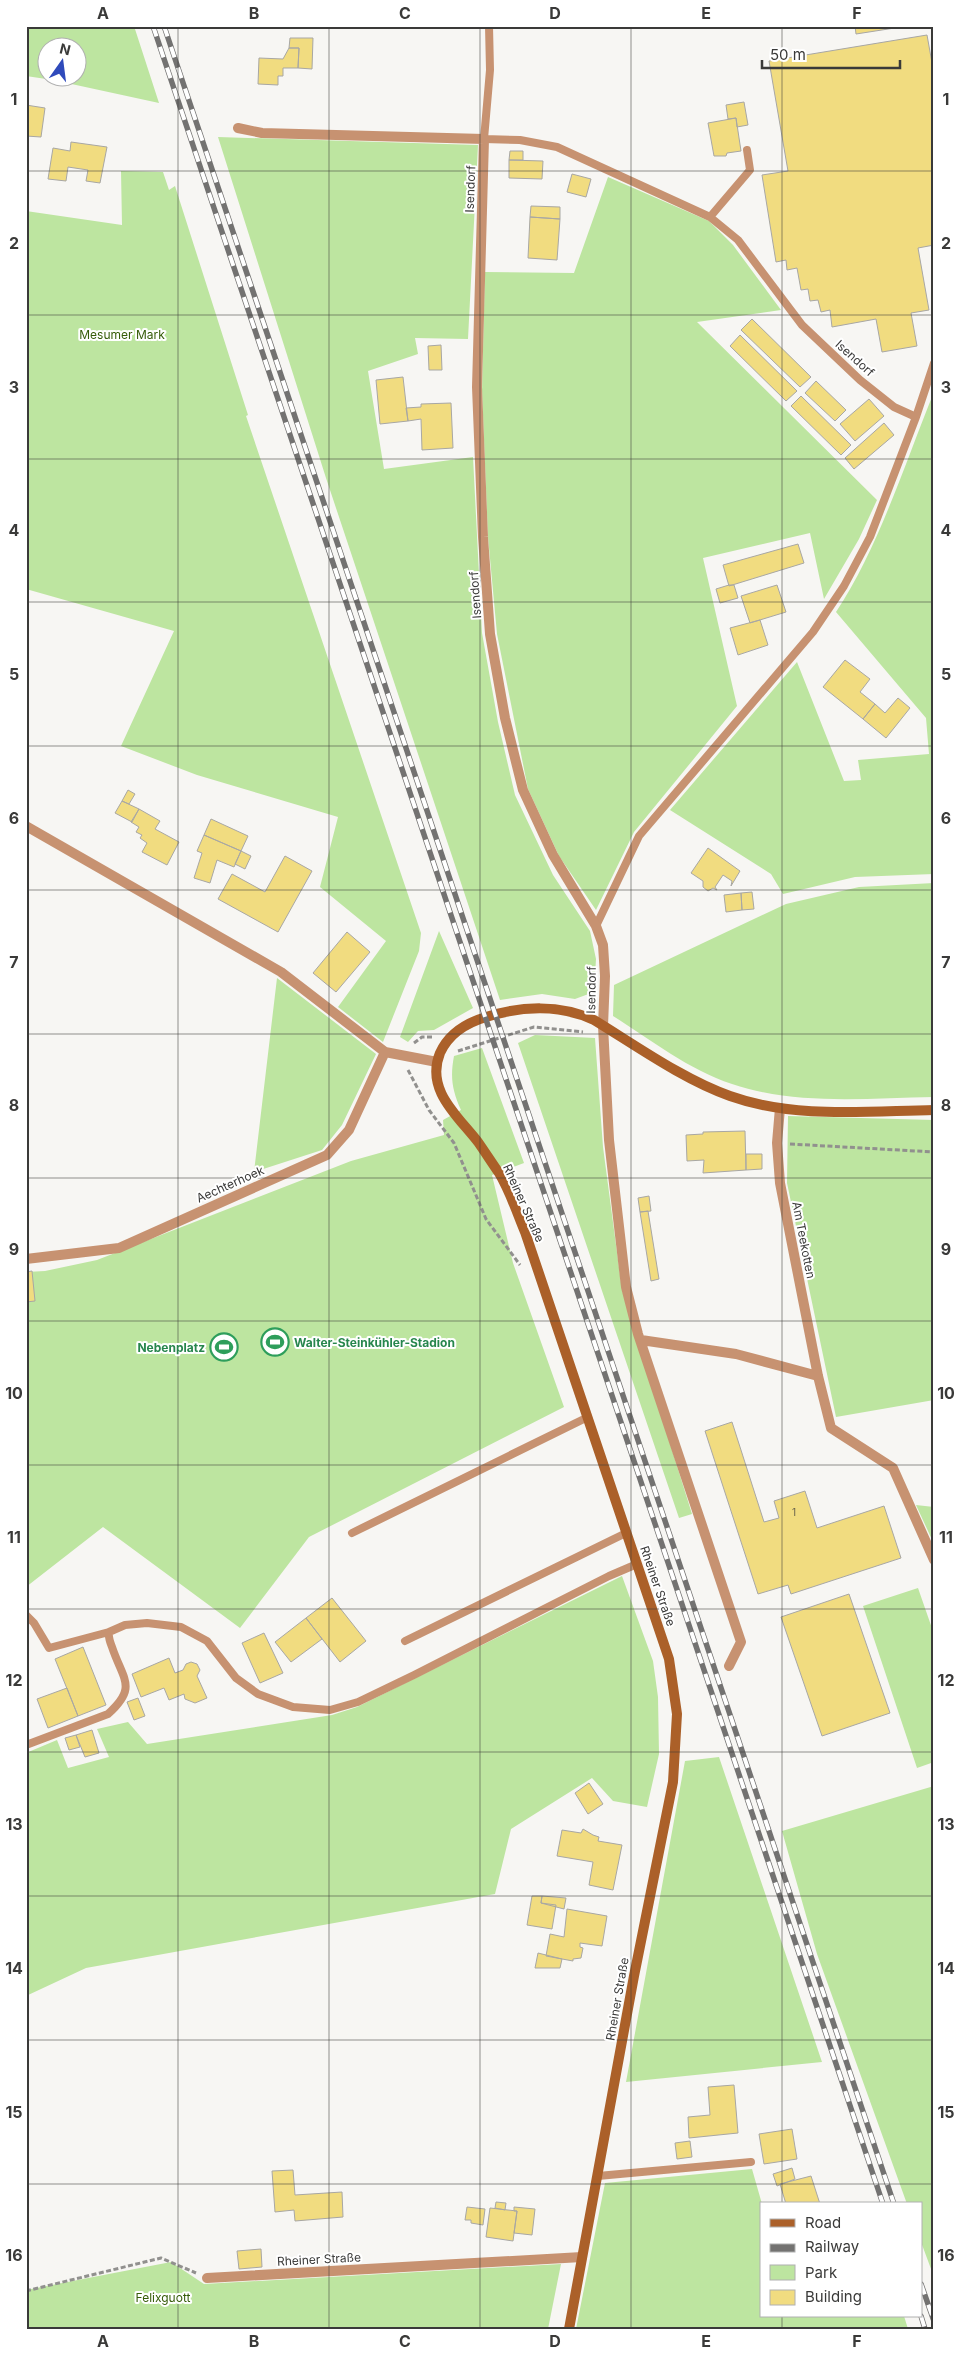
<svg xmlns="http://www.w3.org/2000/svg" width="960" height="2355" viewBox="0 0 960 2355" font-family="Inter,sans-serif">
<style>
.green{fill:#bde5a0;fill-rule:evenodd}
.building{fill:#f1dc80;stroke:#a8a7a4}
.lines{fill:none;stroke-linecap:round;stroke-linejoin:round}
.path{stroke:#91908e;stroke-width:3;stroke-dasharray:5 2.5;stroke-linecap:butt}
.lane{stroke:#c79271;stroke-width:8}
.street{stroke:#c79271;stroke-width:10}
.secondary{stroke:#ab6029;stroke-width:10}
.rail-casing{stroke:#737271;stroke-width:5.5}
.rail{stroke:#fff;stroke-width:4;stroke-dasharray:11;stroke-linecap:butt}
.grid{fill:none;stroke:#3a3a39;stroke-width:1;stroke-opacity:0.55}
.labels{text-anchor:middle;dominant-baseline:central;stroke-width:4;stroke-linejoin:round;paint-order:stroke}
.number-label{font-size:10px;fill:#68624b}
.street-label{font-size:12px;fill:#3a3a39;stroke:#fff}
.park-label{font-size:12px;fill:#355c08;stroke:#fff}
.leisure-label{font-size:12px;font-weight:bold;fill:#27864d;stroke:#fff;text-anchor:start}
.neatline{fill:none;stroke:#3a3a39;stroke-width:2}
.grid-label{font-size:16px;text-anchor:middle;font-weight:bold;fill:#3a3a39}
</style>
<rect width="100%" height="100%" fill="#f7f6f3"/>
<path class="green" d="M26,26H134L159,103L53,80L26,76ZM48,48H78V78H48Z
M218,137L478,145L468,339L415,338L418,354L368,371L384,469L473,457L482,633L498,722L515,795L553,875L590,931L596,959L594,992L575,999L542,994L500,1000L326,478Z
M121,171L163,172L169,190L175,186L248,415L246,416L421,933L419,951L383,1042L338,1007L386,941L320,887L338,817L197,775L121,746L174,631L26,589V211L122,225Z
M608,177L709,221L733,245L781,310L697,322L877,500L859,539L824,599L810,533L703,558L737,706L634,832L596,910L559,856L528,789L497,634L488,537L482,390L485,272L574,273Z
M934,392V874L855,877L783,894L771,874L670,810L797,662L844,781L861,780L858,760L929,754L926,718L836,612C878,549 905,463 934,392Z
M934,883V1097C867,1098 797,1106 732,1084C689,1070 651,1040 613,1016L614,985L786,904L859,887Z
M439,931L473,1008L434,1030L418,1031L408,1042L400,1037Z
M277,978L376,1054L342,1125L322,1150L254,1172Z
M535,1035L595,1038L603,1147L622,1290L692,1514L679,1518L518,1043Z
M482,1048L524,1163L492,1175L513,1263L564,1407L309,1537L240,1628L103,1527L26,1587V1272L45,1271L97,1260L351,1161L444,1135L443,1120L461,1110C452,1090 450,1077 454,1056Z
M788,1116L934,1120V1400L836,1417L787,1183Z
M916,1505L934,1507V1544Z
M622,1576L653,1661L658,1697L659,1754L647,1807L613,1801L592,1778L511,1829L495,1894L86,1968L26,1996V1753L57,1740L68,1768L109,1757L97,1729L128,1722L147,1744L332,1715L357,1707Z
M918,1588L934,1634V1762L917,1768L863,1606Z
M719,1757L822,2062L626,2082L685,1761Z
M934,1786V2277L921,2242V2204H907L817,1954L782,1831Z
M752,2169L762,2204L761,2316H904L908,2329H576L605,2183Z
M171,2262L204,2284L561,2264L548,2329H26V2290Z"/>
<path class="building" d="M855,26H900L901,27L856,34Z
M927,35L934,74V245L918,248L929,310L911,313L917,346L882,352L876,319L832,327L830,310L821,312L818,300L810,301L808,289L801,290L797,268L787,270L786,260L776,262L762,175L788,171L769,61Z
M290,38H313L312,69L298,68L299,48H289Z
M289,48H299L298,68H283V76H278V85L258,84L259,58L283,59Z
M744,102L748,125L737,127L736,118L728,119L726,105Z
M26,105L45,108L41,137L26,136Z
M736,118L741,151L727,153L726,156H714L708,123Z
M71,142L107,147L100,183L86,181L88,170L68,167L66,181L48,179L53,148L70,151Z
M510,151H523V160H509Z
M509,160L543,161L542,179L509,178Z
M572,174L591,179L586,197L567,192Z
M531,206L560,207V219L530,217Z
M530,217L560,219L557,260L528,258Z
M752,319L811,377L800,387L741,330Z
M740,335L797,391L786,401L730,346Z
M441,345L442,370H429L428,346Z
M403,377L408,421L380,424L376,380Z
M816,381L846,410L835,421L805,393Z
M801,396L851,445L841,455L791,406Z
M869,399L884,416L855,441L840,424Z
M451,403L453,448L422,450L421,419L408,421L406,408L421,407V404Z
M884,423L894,435L854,469L845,458Z
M798,544L804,563L729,586L723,565Z
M729,585H734L738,598L720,603L716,589Z
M777,585L786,612L750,623L741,596Z
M760,620L768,645L738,655L730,628Z
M845,660L870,679L860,692L875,704L863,719L823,687Z
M898,698L910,708L886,738L863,719L875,704L885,713Z
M128,790L135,794L129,804L122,801Z
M122,801L139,809L132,822L115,813Z
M139,809L160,821L155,829L179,842L167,865L142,852L147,843L140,838L142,835L136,832L139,827L131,822Z
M211,819L248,836L241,851L204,835Z
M204,835L241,851L234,867L217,860L210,883L194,878L202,853L197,851Z
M708,848L740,871L731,886L732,881L723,875L715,887L717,890L713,888L708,891L703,887V881L691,873Z
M241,851L251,856L245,869L235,864Z
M285,856L312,871L278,932L218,899L232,874L265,892Z
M752,892L754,909L742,910L741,893Z
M741,893L742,910L726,912L724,895Z
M347,932L370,952L336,992L313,973Z
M745,1131L746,1170L703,1173L704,1160L687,1161L686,1135L703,1134V1132Z
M746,1154H762V1169L746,1170Z
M649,1196L651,1211L640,1212L638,1198Z
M648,1211L659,1279L651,1281L640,1212Z
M32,1271L35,1301L26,1302V1272Z
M732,1422L764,1522L779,1518L774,1501L805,1491L817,1528L884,1506L901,1558L791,1594L788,1585L758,1594L705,1431Z
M849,1594L890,1713L822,1736L781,1617Z
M332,1598L366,1641L340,1662L306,1618Z
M306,1618L322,1639L291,1662L275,1642Z
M264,1633L283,1673L260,1683L242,1643Z
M83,1647L106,1705L78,1716L55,1659Z
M169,1658L175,1673L183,1670L186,1664L191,1662L197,1664L200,1670L197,1676L207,1698L195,1703L185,1699L184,1694L169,1700L164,1688L141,1697L132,1674Z
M67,1688L78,1716L48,1728L37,1699Z
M138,1698L145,1716L134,1720L127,1702Z
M92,1730L99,1753L85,1757L76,1735Z
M76,1735L80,1747L69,1750L65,1738Z
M589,1783L603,1804L588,1814L575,1793Z
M583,1829L593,1835L599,1837L598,1841L622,1845L613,1890L589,1885L593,1862L557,1856L562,1830L581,1833Z
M532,1896H542L541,1903L556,1905L552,1929L527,1925Z
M542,1896L566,1898L564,1909L541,1903Z
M567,1909L607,1916L602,1946L580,1943V1947L583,1948L581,1958L573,1959V1961L546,1956L550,1934L564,1937Z
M538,1953L562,1959L560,1968H535Z
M734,2085L738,2133L689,2138L688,2117L710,2115L708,2087Z
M792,2129L797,2159L764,2164L759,2134Z
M690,2141L692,2157L677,2159L675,2143Z
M792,2168L795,2179L777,2186L773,2174Z
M293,2170L295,2195L342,2192L343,2217L295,2221L294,2210L275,2212L272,2171Z
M811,2176L820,2204H786L780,2184Z
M496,2202L506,2203L505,2210L495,2208Z
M467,2207L485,2209L483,2225L471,2223V2220H465Z
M514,2207L535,2209L532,2235L514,2233L517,2211H514Z
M490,2208L517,2211L513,2241L486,2237Z
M261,2249L262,2267L239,2269L237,2251Z"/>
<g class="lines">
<path class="path" d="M414,1043L422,1037H433
M458,1051L534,1027L583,1032
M408,1070L429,1110L454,1143L486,1219L520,1265
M790,1144L934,1152
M26,2291L161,2258L196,2273"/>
<path class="lane" d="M489,26L490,70L484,139L520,140L557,147L710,217L738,240L802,325L860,380L894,407L916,417
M710,217L750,170L747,150
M596,926L639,836L813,632L844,586L870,537L916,417L934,363
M352,1533L588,1417
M26,1615L34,1623L49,1648L109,1632
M405,1641L626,1533
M26,1745L108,1714C138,1687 123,1680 112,1647C110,1642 108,1637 109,1632L125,1625L147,1623L181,1627L207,1641L236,1678L258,1694L293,1707L330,1710L358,1702L414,1675L609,1576L637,1564
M598,2176L751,2162"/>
<path class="street" d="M238,128L262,133L484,139L477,387L483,537L490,634L505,718L523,790L553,855L596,926L603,945L605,976L603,1026L609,1140L626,1287L638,1334L741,1642L729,1666
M26,826L281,972L385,1052L437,1062
M780,1108L777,1143L780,1183L818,1376L831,1428L893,1468L934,1560
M26,1259L119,1248L327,1155L349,1130L385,1052
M641,1340L736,1354L818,1376
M207,2278L582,2257"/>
<path class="secondary" d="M569,2329L634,1976L673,1782L677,1714L669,1659L525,1232C517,1213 510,1191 499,1173C492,1163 485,1152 478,1142C458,1116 425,1090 440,1053C449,1033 466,1023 486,1017C521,1006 560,1004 594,1020C635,1045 684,1080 730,1096C794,1119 866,1111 934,1110"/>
<g class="rail-casing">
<path id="rail" d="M153,26L883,2204
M164,26L894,2204
M921,2284L934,2321
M921,2316L925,2329"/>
</g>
<use href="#rail" class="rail"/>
</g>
<path class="grid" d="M178,26V2329M329,26V2329M480,26V2329M631,26V2329M782,26V2204M26,171H934M26,315H934M26,459H934M26,602H934M26,746H934M26,890H934M26,1034H934M26,1178H934M26,1321H934M26,1465H934M26,1609H934M26,1752H934M26,1896H934M26,2040H934M26,2184H934M782,2316V2329"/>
<defs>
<g id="stadium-ring" transform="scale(1.4375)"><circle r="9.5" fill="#fff" stroke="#2e9e5b" stroke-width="1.5"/><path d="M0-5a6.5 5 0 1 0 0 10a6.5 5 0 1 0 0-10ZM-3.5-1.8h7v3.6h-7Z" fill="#2e9e5b"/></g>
</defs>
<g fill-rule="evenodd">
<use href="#stadium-ring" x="275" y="1342"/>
<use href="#stadium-ring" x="224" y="1347"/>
</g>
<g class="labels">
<g class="number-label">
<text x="794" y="1512">1</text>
</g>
<g class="street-label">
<text transform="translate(470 189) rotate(-88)">Isendorf</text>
<text transform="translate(855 358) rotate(42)">Isendorf</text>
<text transform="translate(475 595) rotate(-94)">Isendorf</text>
<text transform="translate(591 990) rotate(-89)">Isendorf</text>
<text transform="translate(230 1184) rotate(-24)">Aechterhoek</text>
<text transform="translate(524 1203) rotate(66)">Rheiner Straße</text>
<text transform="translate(804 1240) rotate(79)">Am Teekotten</text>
<text transform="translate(658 1586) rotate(71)">Rheiner Straße</text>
<text transform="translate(617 1999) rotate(-80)">Rheiner Straße</text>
<text transform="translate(319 2259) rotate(-3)">Rheiner Straße</text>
</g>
<g class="park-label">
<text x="122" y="334">Mesumer Mark</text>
<text x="163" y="2297">Felixguott</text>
</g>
<g class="leisure-label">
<text x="294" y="1342">Walter-Steinkühler-Stadion</text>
<text x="205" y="1347" text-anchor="end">Nebenplatz</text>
</g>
</g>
<rect width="960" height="2355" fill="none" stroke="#ffffff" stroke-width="55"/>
<rect x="760" y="2202" width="162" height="115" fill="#ffffff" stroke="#b0b0b0"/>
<rect x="770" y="2219" width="25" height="8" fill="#ab6029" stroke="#b0b0b0"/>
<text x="805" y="2228" font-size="15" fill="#3a3a39">Road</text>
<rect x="770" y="2244" width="25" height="8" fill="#737271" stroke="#b0b0b0"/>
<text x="805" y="2252" font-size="15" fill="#3a3a39">Railway</text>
<rect x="770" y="2265" width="25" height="15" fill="#bde5a0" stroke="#b0b0b0"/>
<text x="805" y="2278" font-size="15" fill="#3a3a39">Park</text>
<rect x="770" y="2290" width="25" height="15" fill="#f1dc80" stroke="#b0b0b0"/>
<text x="805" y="2302" font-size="15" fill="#3a3a39">Building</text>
<g transform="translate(62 62) rotate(14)"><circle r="24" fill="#ffffff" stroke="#b0b0b0"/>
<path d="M0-4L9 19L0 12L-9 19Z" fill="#2f4abb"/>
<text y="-8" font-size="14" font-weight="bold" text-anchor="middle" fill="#3a3a39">N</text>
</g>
<path d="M762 60v8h138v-8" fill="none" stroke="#3a3a39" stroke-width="2.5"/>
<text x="770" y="60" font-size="15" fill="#3a3a39" stroke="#ffffff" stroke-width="4" paint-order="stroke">50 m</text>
<rect x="28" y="28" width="904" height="2300" class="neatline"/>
<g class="grid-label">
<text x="103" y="19">A</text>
<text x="254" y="19">B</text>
<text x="405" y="19">C</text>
<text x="555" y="19">D</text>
<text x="706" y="19">E</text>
<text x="857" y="19">F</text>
<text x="14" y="105">1</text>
<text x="946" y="105">1</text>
<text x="14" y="249">2</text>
<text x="946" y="249">2</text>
<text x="14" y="393">3</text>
<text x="946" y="393">3</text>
<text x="14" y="536">4</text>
<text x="946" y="536">4</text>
<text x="14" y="680">5</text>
<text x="946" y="680">5</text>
<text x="14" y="824">6</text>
<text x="946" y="824">6</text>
<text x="14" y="968">7</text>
<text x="946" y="968">7</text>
<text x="14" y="1111">8</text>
<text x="946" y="1111">8</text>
<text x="14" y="1255">9</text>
<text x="946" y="1255">9</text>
<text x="14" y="1399">10</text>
<text x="946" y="1399">10</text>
<text x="14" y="1543">11</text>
<text x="946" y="1543">11</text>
<text x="14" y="1686">12</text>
<text x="946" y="1686">12</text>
<text x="14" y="1830">13</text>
<text x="946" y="1830">13</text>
<text x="14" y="1974">14</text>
<text x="946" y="1974">14</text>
<text x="14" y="2118">15</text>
<text x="946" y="2118">15</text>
<text x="14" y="2261">16</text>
<text x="946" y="2261">16</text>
<text x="103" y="2347">A</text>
<text x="254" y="2347">B</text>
<text x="405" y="2347">C</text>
<text x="555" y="2347">D</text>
<text x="706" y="2347">E</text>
<text x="857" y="2347">F</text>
</g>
</svg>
